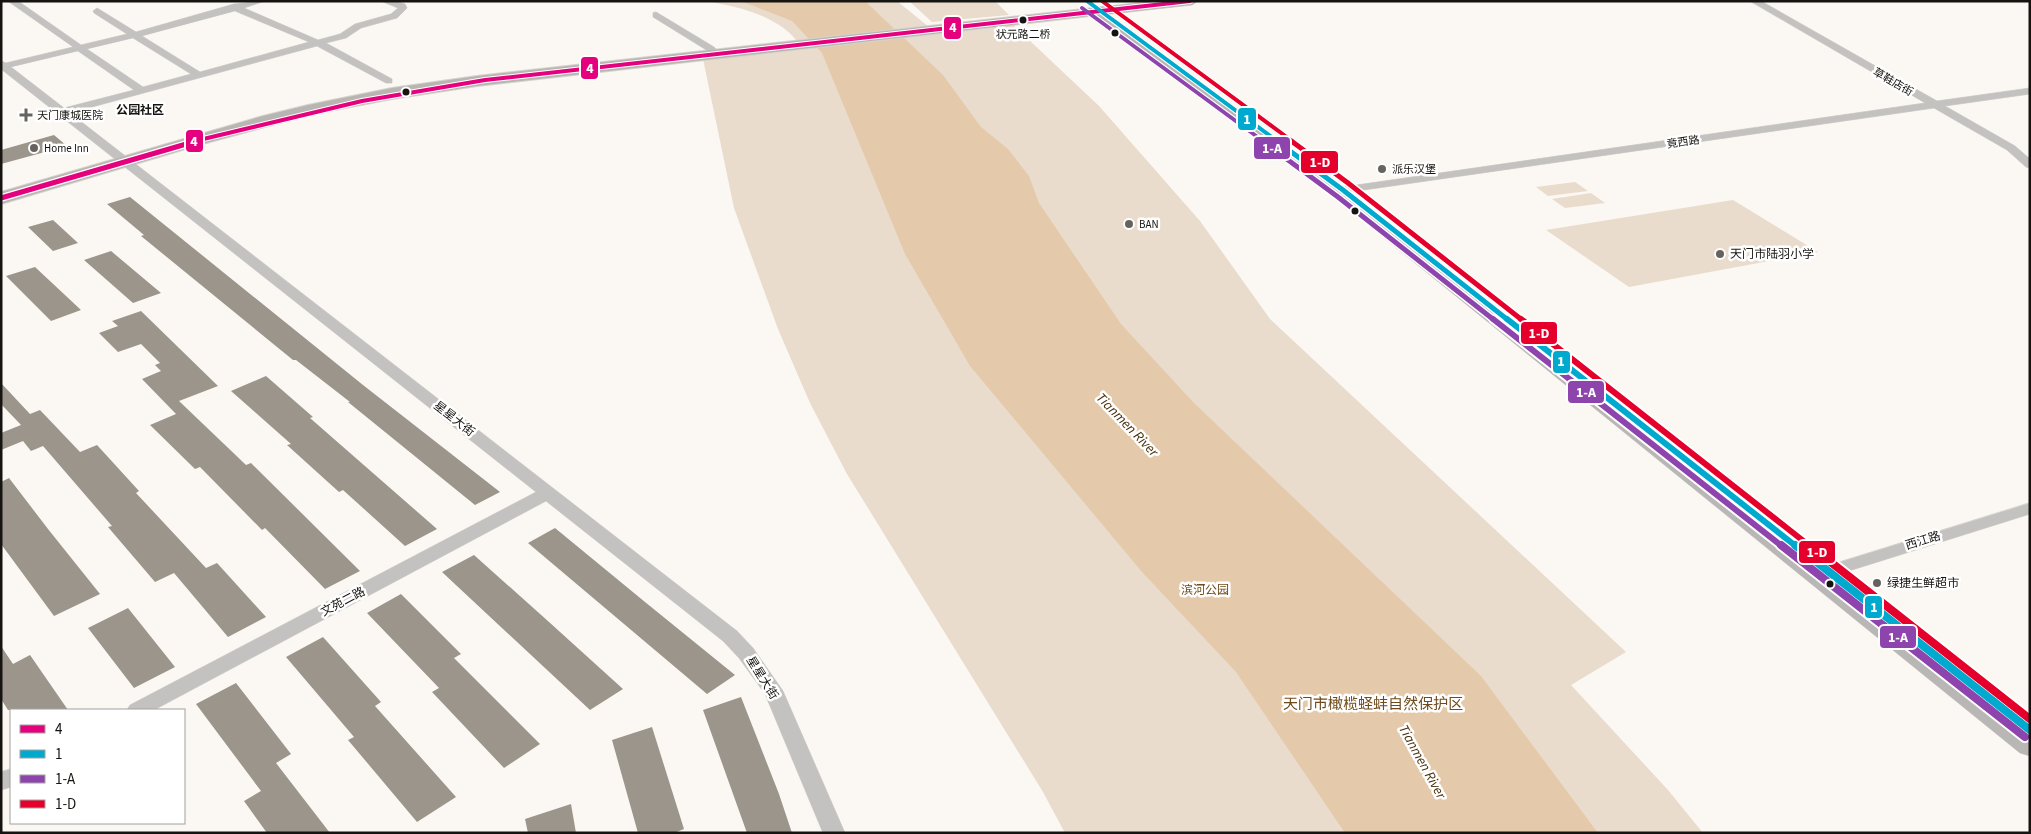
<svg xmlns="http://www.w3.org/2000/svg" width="2031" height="834" viewBox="0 0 2031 834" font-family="'Source Sans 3','Noto Sans SC',sans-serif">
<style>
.green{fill:#e9dccc}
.water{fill:#e4caab}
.building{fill:#9c958b}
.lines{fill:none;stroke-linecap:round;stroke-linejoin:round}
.street-casing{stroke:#d6d3cf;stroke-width:1}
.secondary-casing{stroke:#d6d3cf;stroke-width:1}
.primary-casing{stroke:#d6d3cf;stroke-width:1}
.highway-casing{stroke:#d6d3cf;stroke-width:2}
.street{fill:#c4c2c0;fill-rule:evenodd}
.secondary{fill:#b9b7b6;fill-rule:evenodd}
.primary{fill:#bdbbb8;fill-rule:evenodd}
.highway{fill:#b8b6b2;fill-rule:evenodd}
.bus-1-far1-casing{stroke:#fff;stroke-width:6}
.bus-1-casing{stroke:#fff;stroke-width:8}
.bus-2-far3-casing{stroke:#fff;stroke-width:6}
.bus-2-far2-casing{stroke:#fff;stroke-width:8}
.bus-2-far1-casing{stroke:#fff;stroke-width:10}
.bus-2-casing{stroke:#fff;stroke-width:12}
.bus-3-far3-casing{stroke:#fff;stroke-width:6}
.bus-3-far2-casing{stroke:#fff;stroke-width:8}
.bus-3-far1-casing{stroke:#fff;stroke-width:10}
.bus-3-casing{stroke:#fff;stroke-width:12}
.bus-4-far3-casing{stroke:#fff;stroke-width:6}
.bus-4-far2-casing{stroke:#fff;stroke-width:8}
.bus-4-far1-casing{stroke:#fff;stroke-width:10}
.bus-4-casing{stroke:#fff;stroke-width:12}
.bus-1-far1{stroke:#e5007d;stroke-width:4}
.bus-1{stroke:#e5007d;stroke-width:5}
.bus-2-far3{stroke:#00a9ce;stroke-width:4}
.bus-2-far2{stroke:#00a9ce;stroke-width:5}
.bus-2-far1{stroke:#00a9ce;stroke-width:6}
.bus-2{stroke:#00a9ce;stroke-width:8}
.bus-3-far3{stroke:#8e44ad;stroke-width:4}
.bus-3-far2{stroke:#8e44ad;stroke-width:5}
.bus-3-far1{stroke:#8e44ad;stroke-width:6}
.bus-3{stroke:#8e44ad;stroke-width:8}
.bus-4-far3{stroke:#e4002b;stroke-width:4}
.bus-4-far2{stroke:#e4002b;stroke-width:5}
.bus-4-far1{stroke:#e4002b;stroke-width:6}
.bus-4{stroke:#e4002b;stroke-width:8}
.bus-dot{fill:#161410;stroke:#fff;stroke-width:2}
.poi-dot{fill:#66635f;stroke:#fff;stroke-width:2}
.labels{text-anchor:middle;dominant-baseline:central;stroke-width:5;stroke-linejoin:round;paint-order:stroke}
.bus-label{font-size:11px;fill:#161410;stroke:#fff}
.far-street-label{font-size:11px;fill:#161410;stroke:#fff}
.far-poi-label{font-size:11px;fill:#161410;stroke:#fff;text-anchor:start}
.far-quarter-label{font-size:12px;font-weight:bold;fill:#161410;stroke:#fff}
.poi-label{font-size:12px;fill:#161410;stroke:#fff;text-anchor:start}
.street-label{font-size:12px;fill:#161410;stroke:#fff}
.park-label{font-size:12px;fill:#6f4b1b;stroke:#fff}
.water-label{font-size:14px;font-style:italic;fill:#49300e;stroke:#fff}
.near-park-label{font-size:15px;fill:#6f4b1b;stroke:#fff}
.line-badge{stroke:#fff;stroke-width:2}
.badge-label{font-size:14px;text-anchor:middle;font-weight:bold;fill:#fff}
</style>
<rect width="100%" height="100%" fill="#fbf7f2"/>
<path class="green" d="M703,1H897L935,32L1012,24L1099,106L1200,221L1270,319L1626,652L1571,685L1668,790L1703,833H1065L1043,792L847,474L810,403L778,329L734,208L703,59L801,47C784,17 736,5 703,1Z
M909,1H995L1009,15L932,22Z
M1575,182L1588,191L1548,196L1536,187Z
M1591,193L1605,203L1565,208L1552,199Z
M1733,200L1818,252L1629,287L1546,230Z"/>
<path class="water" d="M741,1H865L943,75L981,127L1008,149L1029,176L1039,203L1121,324L1194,403L1481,676L1598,833H1345L1236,672L1142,572L970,366L905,254L822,53L792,21Z"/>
<path class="building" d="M54,135L67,146L1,164V150Z
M130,197L363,385L500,492L475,505L348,402H350L296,360H293L141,236L144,235L107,204Z
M53,220L78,243L53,251L28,227Z
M111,251L161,293L133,303L84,260Z
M35,267L81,310L51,321L6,276Z
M141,311L218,386L179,401L246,465L251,463L360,571L325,589L265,528L262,530L200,467L195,469L150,425L176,414L142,379L161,371L155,365L160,363L141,344L118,352L99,333L118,326L112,321Z
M266,376L313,417L310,418L437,529L405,546L343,490L339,492L287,445L291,444L231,391Z
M1,383L30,414L40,410L80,452L97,445L139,491L136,493L206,568L217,563L266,617L228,637L174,573L155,582L108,527L112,526L43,446L31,451L23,441L1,450V433L21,425L1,404Z
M9,478L48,529L100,594L54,616L1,544V482Z
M555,528L645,602L735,675L707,694L528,543Z
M474,555L549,622L623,689L590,710L442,572Z
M401,594L461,654L454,658L540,744L504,768L432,692L439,688L367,613Z
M128,608L175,667L134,688L88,628Z
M323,637L381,702L375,706L456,797L417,822L348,740L354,737L286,657Z
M1,646L13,664L30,655L68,710H8L1,699Z
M236,683L291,754L276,763L330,833H267L244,801L261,791L196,704Z
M741,697L779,794L792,833H747L703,710Z
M652,727L684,829L674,833H638L612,740Z
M571,804L576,833H528L525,819Z"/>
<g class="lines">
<g class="street-casing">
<path id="street" d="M8,1H18L81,45L127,34L94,13L93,11L97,8L136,32L234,4L265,1L244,8L318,40L340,34L355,24L391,14L398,8L381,1H395L405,4L407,8L397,18L361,28L346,38L326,43L392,79V83H386L317,46L70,113L737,631L753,648L783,691L845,833H823L765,694L739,658L723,641L546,501L154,710H127L130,705L536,492L1,69V61L6,63L73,47ZM235,11L309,42L200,72L142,36ZM133,38L191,74L143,87L87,49ZM78,51L134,90L64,108L11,67Z
M1750,1H1761L1937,101L2030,88V94L1945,106L2015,146L2030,159V168L2026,167L2007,150L1934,108L1336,194L1330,191L1336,188L1925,103Z
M656,12L714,47L716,49L711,52L708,51L653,17V13Z
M2030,503V514L1817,581L1811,579L1808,575L1811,571Z
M11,769V787L1,790V772Z"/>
</g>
<g class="secondary-casing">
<path id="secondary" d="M1096,8L1100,9L1342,188L2030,729V756L2020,753L1330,194L1092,15L1090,12Z"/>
</g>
<g class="primary-casing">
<path id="primary" d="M1154,1H1198L1192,5L1102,15L1095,11L1102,7Z"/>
</g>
<g class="highway-casing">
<path id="highway" d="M1102,7L1107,8L1109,11L1107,14L477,86L392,99L309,115L199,145L1,204V192L263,116L308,105L392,88L477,76Z"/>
</g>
<use href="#street" class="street"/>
<use href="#secondary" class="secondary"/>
<use href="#primary" class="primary"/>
<use href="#highway" class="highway"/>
<g class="bus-1-far1-casing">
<path id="bus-1-far1" d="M195,141L362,101L485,80L1190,1"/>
</g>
<g class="bus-1-casing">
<path id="bus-1" d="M1,198L200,140"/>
</g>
<g class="bus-2-far3-casing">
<path id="bus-2-far3" d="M1087,1L1277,141"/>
</g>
<g class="bus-2-far2-casing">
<path id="bus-2-far2" d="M1275,140L1343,190L1508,320"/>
</g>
<g class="bus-2-far1-casing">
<path id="bus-2-far1" d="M1507,319L1797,547"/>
</g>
<g class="bus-2-casing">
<path id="bus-2" d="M1795,545L2030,730"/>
</g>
<g class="bus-3-far3-casing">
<path id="bus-3-far3" d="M1082,8L1263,141"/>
</g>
<g class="bus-3-far2-casing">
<path id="bus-3-far2" d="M1261,140L1338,197L1494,320"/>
</g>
<g class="bus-3-far1-casing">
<path id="bus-3-far1" d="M1493,319L1783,547"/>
</g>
<g class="bus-3-casing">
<path id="bus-3" d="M1781,545L2025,737"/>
</g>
<g class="bus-4-far3-casing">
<path id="bus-4-far3" d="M1102,1L1292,141"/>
</g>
<g class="bus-4-far2-casing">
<path id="bus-4-far2" d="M1290,140L1348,183L1522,320"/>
</g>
<g class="bus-4-far1-casing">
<path id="bus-4-far1" d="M1521,319L1811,547"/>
</g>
<g class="bus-4-casing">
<path id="bus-4" d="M1809,545L2030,719"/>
</g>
<use href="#bus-1-far1" class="bus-1-far1"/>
<use href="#bus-1" class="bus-1"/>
<use href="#bus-2-far3" class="bus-2-far3"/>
<use href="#bus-2-far2" class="bus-2-far2"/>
<use href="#bus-2-far1" class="bus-2-far1"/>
<use href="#bus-2" class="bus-2"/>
<use href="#bus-3-far3" class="bus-3-far3"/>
<use href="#bus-3-far2" class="bus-3-far2"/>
<use href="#bus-3-far1" class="bus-3-far1"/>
<use href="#bus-3" class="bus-3"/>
<use href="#bus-4-far3" class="bus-4-far3"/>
<use href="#bus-4-far2" class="bus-4-far2"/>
<use href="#bus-4-far1" class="bus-4-far1"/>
<use href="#bus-4" class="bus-4"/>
</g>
<g class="bus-dot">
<circle cx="1023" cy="20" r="4.5"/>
<circle cx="1115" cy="33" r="4.5"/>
<circle cx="406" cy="92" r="4.5"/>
<circle cx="1355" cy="211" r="4.5"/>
<circle cx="1830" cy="584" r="4.5"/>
</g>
<g class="poi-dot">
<path d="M23.5 107.5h5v5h5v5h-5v5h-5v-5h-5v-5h5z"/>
<circle cx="34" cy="148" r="5"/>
<circle cx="1382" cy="169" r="5"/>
<circle cx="1129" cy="224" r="5"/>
<circle cx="1720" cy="254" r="5"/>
<circle cx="1877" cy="583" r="5"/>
</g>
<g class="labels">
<g class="bus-label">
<text x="1023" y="34">状元路二桥</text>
</g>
<g class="far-street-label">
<text transform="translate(1893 82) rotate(30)">草鞋店街</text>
<text transform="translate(1683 142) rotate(-8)">竟西路</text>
</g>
<g class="far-poi-label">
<text x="37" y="115">天门康城医院</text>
<text x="44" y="148">Home Inn</text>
<text x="1392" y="169">派乐汉堡</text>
<text x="1139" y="224">BAN</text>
</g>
<g class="far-quarter-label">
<text x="140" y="110">公园社区</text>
</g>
<g class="poi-label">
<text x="1730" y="254">天门市陆羽小学</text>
<text x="1887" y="583">绿捷生鲜超市</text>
</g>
<g class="street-label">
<text transform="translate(454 419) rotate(38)">星星大街</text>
<text transform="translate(1923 541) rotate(-17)">西江路</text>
<text transform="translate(343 602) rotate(-28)">文苑二路</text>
<text transform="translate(762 678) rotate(58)">星星大街</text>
</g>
<g class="park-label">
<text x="1205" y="590">滨河公园</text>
</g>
<g class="water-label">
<text transform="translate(1127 425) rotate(46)">Tianmen River</text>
<text transform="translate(1422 762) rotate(61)">Tianmen River</text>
</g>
<g class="near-park-label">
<text x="1373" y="704">天门市橄榄蛏蚌自然保护区</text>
</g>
</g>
<g class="line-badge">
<rect x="943" y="16" width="19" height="24" rx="5" fill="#e5007d"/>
<rect x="580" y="56" width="19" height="24" rx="5" fill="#e5007d"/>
<rect x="1237" y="107" width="20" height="24" rx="5" fill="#00a9ce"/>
<rect x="185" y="129" width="19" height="24" rx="5" fill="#e5007d"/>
<rect x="1253" y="136" width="38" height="24" rx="5" fill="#8e44ad"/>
<rect x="1300" y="150" width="39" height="24" rx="5" fill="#e4002b"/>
<rect x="1520" y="321" width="38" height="24" rx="5" fill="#e4002b"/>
<rect x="1552" y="350" width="19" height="24" rx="5" fill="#00a9ce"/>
<rect x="1567" y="380" width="38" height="24" rx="5" fill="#8e44ad"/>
<rect x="1798" y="540" width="38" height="24" rx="5" fill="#e4002b"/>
<rect x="1864" y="595" width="19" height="24" rx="5" fill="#00a9ce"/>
<rect x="1879" y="625" width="38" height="24" rx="5" fill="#8e44ad"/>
</g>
<g class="badge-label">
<text x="953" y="32">4</text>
<text x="590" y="73">4</text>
<text x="1247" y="124">1</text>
<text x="194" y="146">4</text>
<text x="1272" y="153">1-A</text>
<text x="1320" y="167">1-D</text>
<text x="1539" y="338">1-D</text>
<text x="1561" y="366">1</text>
<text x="1586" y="397">1-A</text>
<text x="1817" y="557">1-D</text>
<text x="1874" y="612">1</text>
<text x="1898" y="642">1-A</text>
</g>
<rect width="2031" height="834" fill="none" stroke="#161410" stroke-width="5"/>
<rect x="10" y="709" width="175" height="115" fill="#ffffff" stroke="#a2a19f"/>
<rect x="20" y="725" width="25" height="8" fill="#e5007d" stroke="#a2a19f"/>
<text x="55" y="734" font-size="15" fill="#161410">4</text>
<rect x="20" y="750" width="25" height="8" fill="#00a9ce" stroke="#a2a19f"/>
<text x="55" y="759" font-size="15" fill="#161410">1</text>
<rect x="20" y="775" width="25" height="8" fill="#8e44ad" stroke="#a2a19f"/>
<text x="55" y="784" font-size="15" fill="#161410">1-A</text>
<rect x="20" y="800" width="25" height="8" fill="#e4002b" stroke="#a2a19f"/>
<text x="55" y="809" font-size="15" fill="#161410">1-D</text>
</svg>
